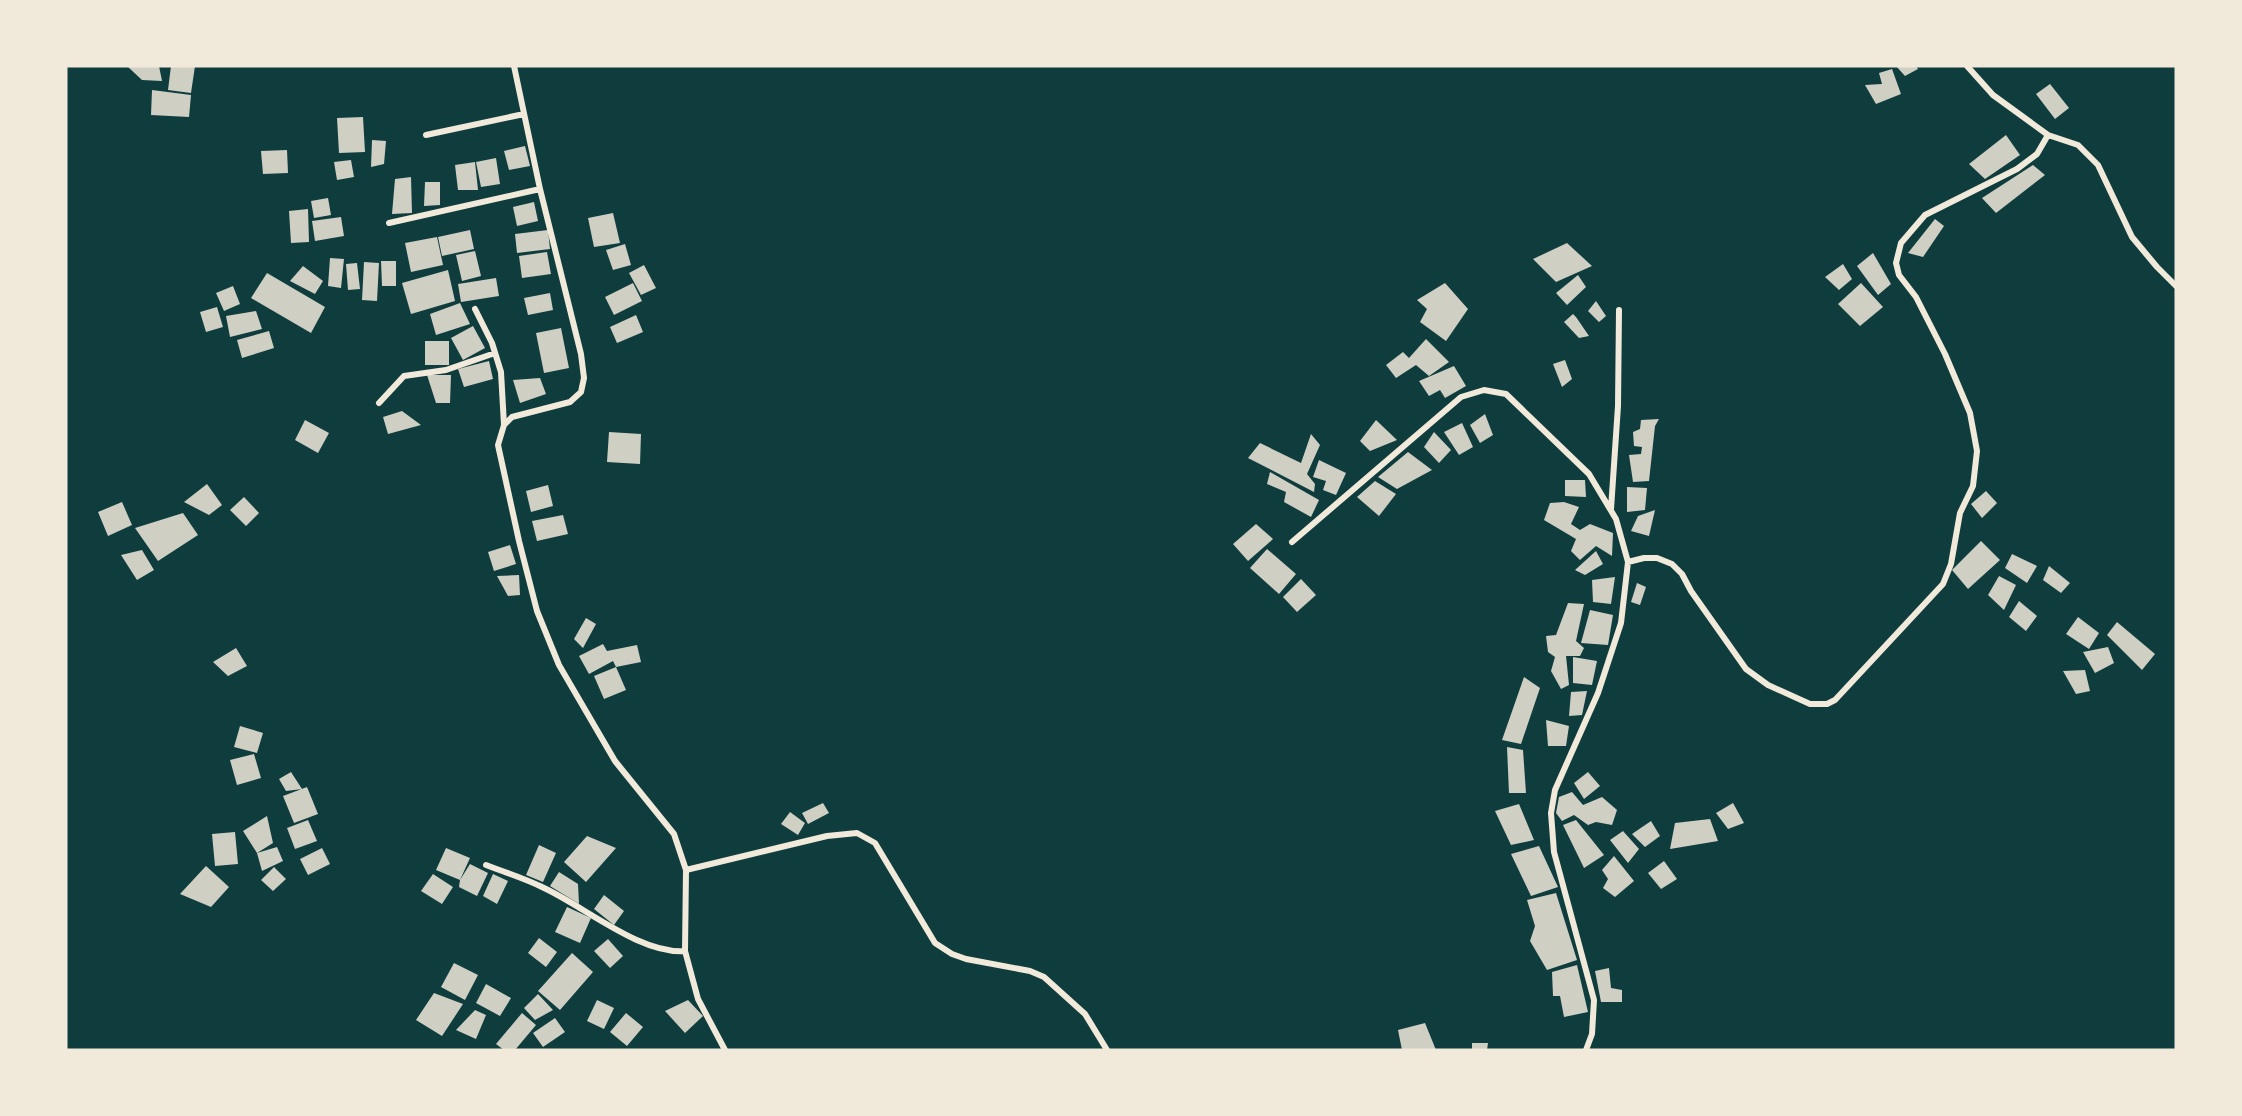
<svg xmlns="http://www.w3.org/2000/svg" width="2242" height="1116" viewBox="0 0 2242 1116" font-family="'Titillium Web',sans-serif">
<style>
.building{fill:#cfcfc3}
.lines{fill:none;stroke-linecap:round;stroke-linejoin:round}
.minor{stroke:#f1e9da;stroke-width:6}
</style>
<rect width="100%" height="100%" fill="#0f3d3e"/>
<path class="building" d="M127,66H159L162,81L142,80Z
M171,66H195L191,93L168,90Z
M1896,66H1916L1918,69L1905,76Z
M1892,69L1901,94L1876,104L1865,85L1882,84L1879,73Z
M2050,84L2069,108L2055,119L2036,94Z
M152,90L191,95L189,117L151,115Z
M363,117L365,152L339,153L337,118Z
M2006,135L2020,155L1985,179L1969,164Z
M372,140L386,141L384,164L371,167Z
M525,146L530,166L509,170L504,151Z
M287,150L288,173L263,174L261,151Z
M496,158L500,184L481,187L476,162Z
M351,160L354,177L337,180L334,162Z
M475,162L478,190H458L455,165Z
M2033,165L2045,175L1996,213L1982,198Z
M411,177L412,213L392,214L395,179Z
M425,182H440V205L424,206Z
M328,198L331,215L314,218L311,201Z
M534,202L538,221L517,226L513,207Z
M308,209L309,242L291,243L289,211Z
M613,213L620,243L594,247L588,218Z
M341,217L344,236L315,241L312,221Z
M1935,219L1944,226L1923,257L1908,253Z
M470,230L474,249L442,256L438,237Z
M548,230L550,249L517,253L515,234Z
M437,237L443,265L411,272L405,243Z
M1567,243L1592,266L1556,282L1533,259Z
M625,244L631,265L613,270L606,250Z
M475,251L481,276L462,281L456,255Z
M547,252L551,274L522,278L519,256Z
M1873,253L1891,284L1878,295L1857,266Z
M330,258L344,259L341,288L328,286Z
M381,261H396V286H382Z
M364,262L379,263L377,301L362,300Z
M357,263L360,289L348,290L346,264Z
M1843,264L1852,279L1839,290L1825,277Z
M644,265L656,288L641,295L629,273Z
M303,266L323,281L315,294L290,281Z
M448,270L455,301L411,314L402,283Z
M267,273L325,307L311,333L251,298Z
M1578,275L1586,287L1567,305L1556,293Z
M496,278L499,296L461,302L458,284Z
M633,283L642,301L614,315L605,297Z
M1445,283L1468,309L1446,341L1420,322L1427,309L1417,300Z
M1861,283L1883,307L1860,326L1838,304Z
M233,286L240,304L224,311L216,293Z
M550,293L553,310L528,315L524,298Z
M1596,301L1606,316L1599,322L1588,311Z
M460,303L470,324L436,335L430,314Z
M217,307L223,327L206,332L200,312Z
M256,311L262,329L230,337L226,316Z
M1573,314L1576,317L1589,336L1579,338L1564,322Z
M636,315L643,332L617,343L610,327Z
M473,326L485,348L463,360L451,338Z
M561,328L569,368L544,373L536,333Z
M269,331L274,348L242,358L237,340Z
M1426,339L1449,362L1429,376L1416,365L1396,378L1386,365L1403,352L1409,358Z
M425,341H449V365H425Z
M1565,360L1572,379L1562,387L1553,364Z
M489,361L493,379L464,387L458,369Z
M1454,366L1466,386L1445,398L1440,390L1429,396L1419,381Z
M427,375H451L450,403H436Z
M540,378L546,394L520,403L513,380Z
M402,411L421,425L388,434L383,417Z
M1485,414L1493,435L1480,443L1470,425Z
M1659,419L1655,426L1649,481L1633,482L1629,455L1641,454L1642,447L1634,446L1633,432L1640,429L1641,420Z
M305,420L329,433L318,453L295,440Z
M1376,420L1397,440L1370,451L1360,441Z
M1462,423L1473,447L1459,455L1444,432Z
M609,432L641,434L640,464L607,462Z
M1434,432L1451,450L1439,463L1424,447Z
M1311,434L1320,445L1307,474L1315,484L1314,492L1248,458L1260,443L1301,463Z
M1408,452L1432,470L1397,489L1378,477Z
M1319,460L1346,473L1336,495L1323,490L1326,481L1313,477Z
M1270,472L1319,500L1311,517L1284,502L1286,492L1267,484Z
M1565,480H1585L1586,497L1565,496Z
M1375,481L1396,494L1379,516L1357,497Z
M207,484L222,505L209,515L184,502Z
M548,485L553,506L531,512L526,491Z
M1627,487L1647,488L1645,510L1627,512Z
M1986,491L1997,503L1982,518L1971,504Z
M244,497L259,513L246,526L230,510Z
M122,502L132,525L108,536L98,512Z
M1564,502L1579,507L1571,524L1580,530L1590,524L1613,533L1612,556L1596,546L1580,560L1571,551L1576,539L1544,520L1550,503Z
M1655,510L1649,536L1631,531L1638,516Z
M183,513L198,535L158,561L135,528Z
M563,515L568,534L537,541L532,521Z
M1256,524L1273,539L1248,561L1233,544Z
M1981,541L2000,560L1968,589L1952,570Z
M510,545L516,564L494,571L488,552Z
M1267,549L1296,574L1279,594L1250,568Z
M142,550L154,570L137,580L121,555Z
M1596,551L1603,564L1585,575L1575,570Z
M2012,554L2037,566L2027,583L2005,568Z
M2049,566L2070,583L2061,593L2043,580Z
M519,575L520,595L508,596L497,576Z
M1999,576L2016,585L2004,610L1988,595Z
M1615,577L1611,604L1593,602L1592,580Z
M1301,579L1316,595L1297,612L1283,597Z
M1637,583L1646,587L1640,605L1631,602Z
M2019,601L2037,616L2026,631L2009,617Z
M1568,603L1584,604L1576,641L1584,648L1580,656H1566L1569,685L1561,689L1551,671L1555,657L1548,652L1546,636L1556,635Z
M1590,610L1613,615L1608,645L1581,643Z
M2078,617L2099,633L2089,649L2066,634Z
M586,618L596,624L583,648L574,639Z
M2117,622L2155,654L2142,670L2107,635Z
M603,644L607,651L637,645L641,662L616,667L613,661L589,674L579,656Z
M2108,647L2114,663L2095,673L2083,652Z
M236,648L247,666L228,676L213,662Z
M1573,657L1597,661L1592,685L1573,683Z
M616,667L626,690L604,699L594,676Z
M2085,670L2090,691L2076,694L2063,671Z
M1524,677L1540,688L1521,744L1502,740Z
M1587,691L1582,715L1569,716L1571,692Z
M1546,720L1569,726L1566,746H1548Z
M240,726L263,733L257,753L234,747Z
M1507,747L1523,750L1526,793H1509Z
M254,754L261,778L237,785L230,760Z
M291,772L302,789L286,791L279,779Z
M1588,772L1600,786L1584,799L1574,783Z
M307,787L318,814L294,823L283,796Z
M1572,792L1583,805L1602,797L1617,810L1612,825L1596,822L1588,825L1574,815L1562,821L1556,813L1559,797Z
M823,803L829,813L808,824L802,813Z
M1733,803L1744,823L1728,829L1716,813Z
M1519,804L1534,840L1511,845L1495,811Z
M790,812L805,823L798,835L781,824Z
M267,816L273,843L257,853L243,831Z
M1710,819L1718,841L1670,849L1675,823Z
M308,820L317,841L295,849L287,828Z
M1576,820L1604,855L1584,868L1563,825Z
M1651,821L1660,836L1645,847L1632,834Z
M1623,831L1639,849L1628,863L1610,840Z
M235,832L238,864L215,866L212,834Z
M587,836L616,848L586,882L564,862Z
M539,845L556,853L543,882L526,875Z
M1539,846L1558,887L1531,896L1511,854Z
M277,847L283,861L262,871L257,853Z
M322,848L330,864L308,875L300,859Z
M446,848L470,858L460,880L436,870Z
M1614,856L1634,881L1615,897L1603,888L1608,879L1602,870Z
M1664,861L1677,879L1661,889L1648,873Z
M470,864L488,873L477,896L459,887L460,880Z
M206,866L229,887L211,907L180,894Z
M274,867L286,879L273,891L261,880Z
M559,872L578,884L579,904L550,886Z
M433,874L453,887L442,904L421,891Z
M493,874L508,881L497,904L483,896Z
M1556,893L1577,960L1547,970L1530,941L1535,926L1527,900Z
M604,895L624,911L614,925L594,909Z
M567,907L591,918L580,943L555,932Z
M539,938L557,952L546,967L528,953Z
M608,939L623,956L610,968L594,951Z
M572,953L593,972L560,1010L538,991Z
M454,963L478,975L465,1000L441,987Z
M1577,965L1588,1012L1564,1017L1560,996H1553L1552,972Z
M1609,968L1611,988L1622,990V1002H1601L1595,971Z
M486,984L511,998L500,1016L476,1003Z
M434,993L463,1004L442,1036L416,1020Z
M538,994L553,1010L535,1020L524,1008Z
M597,1000L614,1008L604,1029L587,1021Z
M688,1000L703,1016L685,1033L665,1011Z
M475,1010L486,1015L476,1039L456,1030Z
M522,1013L536,1025L515,1050H504L496,1044Z
M626,1013L643,1027L627,1046L610,1032Z
M555,1018L565,1032L543,1047L533,1033Z
M1425,1023L1436,1050H1402L1398,1030Z
M1472,1043H1488L1487,1050H1472Z"/>
<g class="lines">
<path class="minor" d="M514,66L540,189L581,354L584,378L581,392L570,402L512,417L504,425L498,445L519,541L537,611L559,665L615,761L674,834L686,870L685,951L698,999L725,1050
M1967,66L1993,95L2048,135
M426,135L524,114
M389,223L540,189
M475,309L492,343L501,372L504,425
M379,403L404,376L446,370L495,353
M1611,509L1618,406L1619,310
M1292,542L1461,397L1484,390L1506,394L1589,474L1616,519L1628,562L1621,623L1598,693L1555,790L1551,813L1554,852L1594,1000L1592,1034L1586,1050
M1628,562L1644,558H1657L1672,564L1682,574L1691,591L1746,669L1768,685L1810,704H1827L1835,700L1943,584L1951,564L1960,513L1973,486L1977,451L1970,413L1945,354L1916,297L1899,275L1896,263L1901,243L1925,215L2017,169L2037,154L2048,135L2078,145L2098,165L2132,237L2157,267L2176,286
M486,865C504,872 524,878 542,887C584,906 639,954 685,951
M686,870L827,836L857,833L875,843L935,943L952,954L966,959L1030,971L1044,977L1085,1014L1107,1050"/>
</g>
<rect width="2242" height="1116" fill="none" stroke="#f1e9da" stroke-width="135"/>
</svg>
